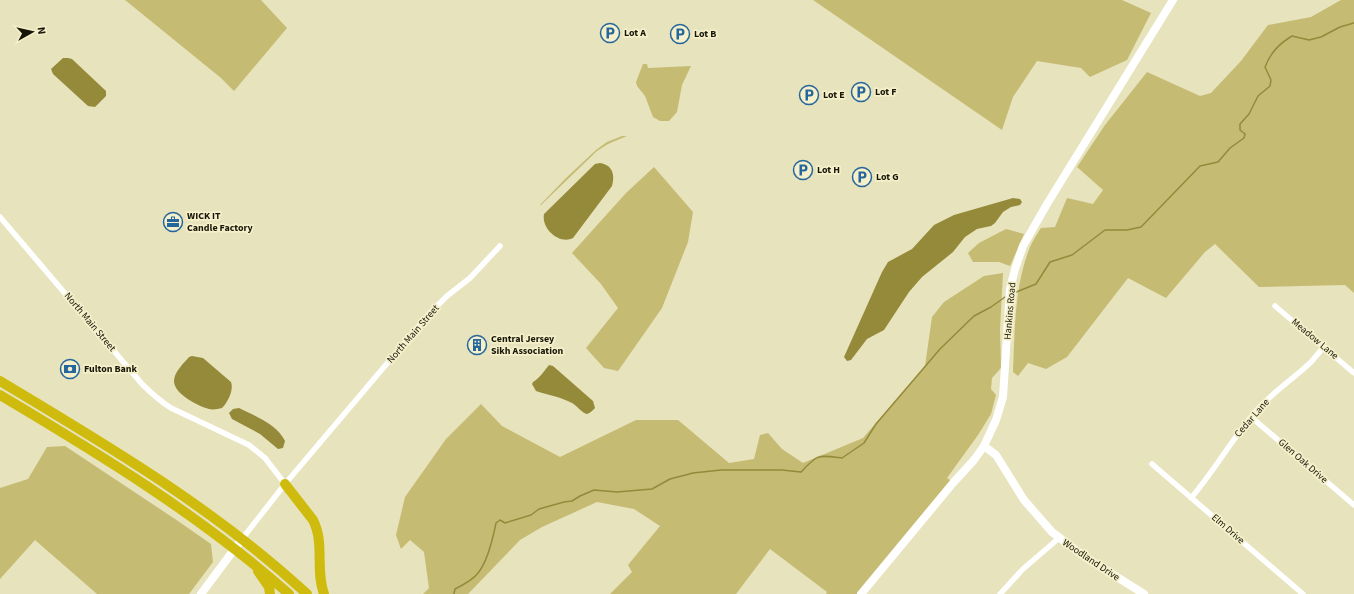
<svg xmlns="http://www.w3.org/2000/svg" width="1354" height="594" viewBox="0 0 1354 594" font-family="'Source Sans 3',sans-serif">
<style>
.green{fill:#c5bb73}
.water{fill:#958a3a}
.lines{fill:none;stroke-linecap:round;stroke-linejoin:round}
.stream{stroke:#958a3a;stroke-width:1.5}
.street{stroke:#fff;stroke-width:5.5}
.secondary{stroke:#fff;stroke-width:8}
.highway{stroke:#cfbb0e;stroke-width:10}
.labels{text-anchor:middle;dominant-baseline:central;stroke-width:3.5;stroke-linejoin:round;paint-order:stroke}
.poi-label{font-size:10px;font-weight:bold;fill:#181609;stroke:#f5f0ca;text-anchor:start}
.street-label{font-size:10px;fill:#181609;stroke:#f5f0ca}
</style>
<rect width="100%" height="100%" fill="#e7e3bd"/>
<path class="green" d="M125,0H261L287,28L234,91L221,78Z
M813,0H1122L1151,13L1127,60L1090,77L1081,68L1037,61L1013,97L1002,130Z
M1341,0H1354V293L1345,285L1259,287L1215,244L1205,252L1166,298L1128,278L1067,357L1046,369L1028,363L1018,376L1013,372C1015,330 1014,287 1030,247C1033,240 1037,234 1041,228L1055,227L1067,198L1093,204L1103,190L1077,167L1105,125L1147,72L1200,96L1211,93L1241,61L1268,25L1311,17Z
M643,64H647L648,68L691,66L682,85L677,112L669,121H660L653,117L645,96L637,86L636,82Z
M622,136H627L608,144L597,151L541,205H540L566,178L596,150L607,142Z
M654,167L693,212L688,242L662,308L618,371L604,368L586,348L618,308L601,284L572,253L626,193Z
M1006,229L1024,234L1010,266L999,262H973L968,253L979,243Z
M1003,273L1000,329L1001,368L992,378L991,389L996,395L991,414L978,435L947,478L954,483L861,594H826L827,592L770,549L736,594H610L632,572L628,565L660,526L634,509L597,502L542,527L520,540L468,594H423L429,588L424,552L410,540L401,549L396,535L405,497L446,439L481,404L502,426L560,457L636,420H678L729,463L754,459L760,435L768,433L782,449L803,463L863,438L925,366L932,317L944,302L984,276Z
M65,446L175,519L211,544L213,562L189,594H97L35,540L0,579V488L28,479L47,447Z"/>
<path class="water" d="M63,58H68L72,59L106,91V96L95,107L88,106L53,74L51,69Z
M600,163C613,165 615,175 612,186L573,238C560,245 541,229 544,214L595,164Z
M1013,198L1020,199L1022,202L1020,205L1011,207L1003,212L995,223L991,226L977,229L965,237L953,252L922,277L909,292L884,330L867,339L851,360L847,361L844,357L882,272L888,262L912,249L934,225L954,215Z
M192,356L203,358L231,382C234,390 228,402 222,408C218,409 213,410 209,409C198,406 174,394 174,381C174,372 184,363 189,357Z
M549,365L553,366L593,401L595,408C593,410 590,413 587,414C583,414 576,405 572,403C561,397 548,395 536,391L532,384L533,382C539,379 545,370 549,365Z
M239,408C255,416 277,424 285,441L283,448L278,449L260,434L232,419L229,413L233,409Z"/>
<g class="lines">
<path class="stream" d="M1014,293L1036,284L1050,262L1072,255L1105,230H1127L1141,227L1200,166L1218,162L1230,148L1244,138L1245,134L1240,130V124L1249,114L1258,96L1270,86L1271,80L1265,67C1271,52 1279,44 1292,36L1309,40L1321,37L1340,27L1354,23
M454,594L455,589C463,585 473,580 478,573C488,561 493,538 496,523L500,520L505,523L531,515L539,509L564,502L572,501L580,496L594,490L617,492L652,489L670,479L693,473L721,470H782L801,472C818,454 817,455 842,458L864,443L876,424L940,349L974,316L991,307L1005,297"/>
<path class="street" d="M0,217L142,384C151,393 160,401 171,408L249,445L265,458L285,484
M1275,306L1354,373
M1251,417L1354,505
M1152,464L1303,594
M1191,498C1215,470 1233,437 1257,410C1273,392 1293,379 1310,363C1315,358 1319,352 1324,347
M242,539L285,484L428,315L447,296L470,278L500,246
M1000,594L1023,569L1059,538"/>
<path class="secondary" d="M984,446L996,455L1024,500L1052,532L1085,557L1144,594
M201,594L242,539
M861,594L953,483L974,460L984,446L996,420L1003,397L1010,289L1015,269L1023,246L1047,204L1173,0"/>
<path class="highway" d="M0,381C107,445 215,509 307,594
M0,395C101,455 201,516 289,594
M285,484L313,520C325,543 315,570 324,594
M258,571L269,587L270,594"/>
</g>
<defs>
<g id="parking-ring" transform="scale(1)"><circle r="9.5" fill="#f5f0ca" stroke="#25669c" stroke-width="1.5"/><path d="M-3.5-5.5H1a3.5 3.5 0 0 1 0 7H-1V5.5H-3.5ZM-1-3.4V-.6H.8a1.4 1.4 0 0 0 0-2.8Z" fill="#25669c"/></g>
<g id="office-ring" transform="scale(1)"><circle r="9.5" fill="#f5f0ca" stroke="#25669c" stroke-width="1.5"/><path d="M-6-3h4V-5.5h4V-3h4V5H-6ZM-1-4.5V-3h2v-1.5ZM-6 0V1H6V0Z" fill="#25669c"/></g>
<g id="building-ring" transform="scale(1)"><circle r="9.5" fill="#f5f0ca" stroke="#25669c" stroke-width="1.5"/><path d="M-4-6H4V6H1V3H-1V6H-4ZM-2.5-4.3h1.7v1.8h-1.7ZM.8-4.3h1.7v1.8H.8ZM-2.5-1h1.7V.8h-1.7ZM.8-1h1.7V.8H.8Z" fill="#25669c"/></g>
<g id="bank-ring" transform="scale(1)"><circle r="9.5" fill="#f5f0ca" stroke="#25669c" stroke-width="1.5"/><path d="M-6-4H6V4H-6ZM0-2.3a2.3 2.3 0 1 0 0 4.6a2.3 2.3 0 1 0 0-4.6Z" fill="#25669c"/></g>
</defs>
<g fill-rule="evenodd">
<use href="#parking-ring" x="610" y="33"/>
<use href="#parking-ring" x="680" y="34"/>
<use href="#parking-ring" x="861" y="92"/>
<use href="#parking-ring" x="809" y="95"/>
<use href="#parking-ring" x="803" y="170"/>
<use href="#parking-ring" x="862" y="177"/>
<use href="#office-ring" x="173" y="222"/>
<use href="#building-ring" x="477" y="345"/>
<use href="#bank-ring" x="70" y="369"/>
</g>
<g class="labels">
<g class="poi-label">
<text x="624" y="33">Lot A</text>
<text x="694" y="34">Lot B</text>
<text x="875" y="92">Lot F</text>
<text x="823" y="95">Lot E</text>
<text x="817" y="170">Lot H</text>
<text x="876" y="177">Lot G</text>
<text x="187" y="216">WICK IT<tspan x="187" dy="12">Candle Factory</tspan></text>
<text x="491" y="339">Central Jersey<tspan x="491" dy="12">Sikh Association</tspan></text>
<text x="84" y="369">Fulton Bank</text>
</g>
<g class="street-label">
<text transform="translate(1010 311) rotate(-85)">Hankins Road</text>
<text transform="translate(90 322) rotate(50)">North Main Street</text>
<text transform="translate(413 334) rotate(-49)">North Main Street</text>
<text transform="translate(1315 339) rotate(40)">Meadow Lane</text>
<text transform="translate(1252 418) rotate(-49)">Cedar Lane</text>
<text transform="translate(1303 461) rotate(41)">Glen Oak Drive</text>
<text transform="translate(1228 529) rotate(41)">Elm Drive</text>
<text transform="translate(1091 560) rotate(34)">Woodland Drive</text>
</g>
</g>
<g transform="translate(32 32) rotate(82)" stroke="#f5f0ca" stroke-width="3" paint-order="stroke">
<path d="M0-3L7 15L0 10L-7 15Z" fill="#181609"/>
<text y="-6" font-size="11" font-weight="bold" text-anchor="middle" fill="#181609">N</text>
</g>
</svg>
